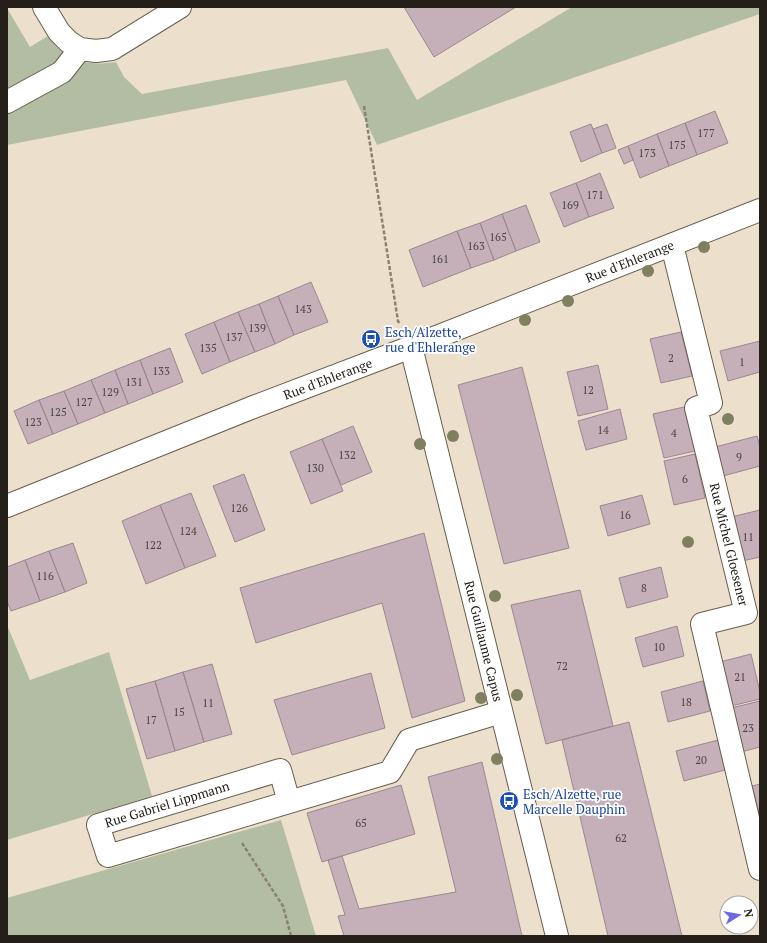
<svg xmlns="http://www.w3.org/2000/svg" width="767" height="943" viewBox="0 0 767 943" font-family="'PT Serif',serif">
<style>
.green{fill:#b3bda3}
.building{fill:#c5afb8;stroke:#9c8791}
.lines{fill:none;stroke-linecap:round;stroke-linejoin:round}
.minor-casing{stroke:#695e4e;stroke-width:24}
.path{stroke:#8a8275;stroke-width:2.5;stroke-dasharray:4 2;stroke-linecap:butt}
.minor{stroke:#fff;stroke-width:22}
.tree{fill:#7f8060}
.labels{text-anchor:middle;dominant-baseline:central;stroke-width:3.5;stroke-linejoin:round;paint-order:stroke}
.number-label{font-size:11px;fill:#4c4441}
.street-label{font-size:13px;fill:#242019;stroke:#fff}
.transit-label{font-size:13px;fill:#164399;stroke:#fff;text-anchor:start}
</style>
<rect width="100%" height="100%" fill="#ece0cd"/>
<path class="green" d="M572,7H760V14L377,145L346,80L7,145V8L30,47L48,36C52,41 56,47 61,51C75,64 99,65 116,62L124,77L142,94L388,48L417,100Z
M7,625L30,680L109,652L152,796L7,840Z
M281,820L316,936H7V898Z"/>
<path class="building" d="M404,7H516L434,57Z
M715,111L728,143L697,155L685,123Z
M685,123L697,155L669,166L657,134Z
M591,124L602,153L581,162L570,132Z
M607,124L616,148L602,153L593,129Z
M657,134L669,166L640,178L628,146Z
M628,146L633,160L624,164L618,150Z
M600,173L614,208L589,217L576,183Z
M576,183L589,217L564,227L550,193Z
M526,205L540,242L516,251L502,214Z
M502,214L516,251L494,260L480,223Z
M480,223L494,260L471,268L457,231Z
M457,231L471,268L423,287L409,250Z
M311,282L328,322L294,335L278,296Z
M278,296L294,335L275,344L259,304Z
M259,304L275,344L255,352L238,312Z
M238,312L255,352L230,362L214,322Z
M214,322L230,362L202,374L185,334Z
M681,332L692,376L661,383L650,339Z
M760,341V372L728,381L720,351Z
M170,348L183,382L153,394L140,360Z
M140,360L153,394L128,404L115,370Z
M598,365L608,409L578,416L567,372Z
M522,367L569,548L504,564L458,385Z
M115,370L128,404L105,413L91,380Z
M91,380L105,413L78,424L64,391Z
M64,391L78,424L53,434L39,400Z
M39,400L53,434L28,444L14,411Z
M684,407L695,451L664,458L653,414Z
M620,409L627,439L586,450L578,421Z
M353,426L372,472L341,485L322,439Z
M757,436L760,447V466L723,476L715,447Z
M322,439L343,491L311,504L290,452Z
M695,454L705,498L674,505L664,461Z
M244,474L265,530L235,542L213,486Z
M191,493L216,556L185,568L160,505Z
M642,495L650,524L608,536L600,506Z
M160,505L185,568L146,584L122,521Z
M760,510V557L742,561L731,517Z
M424,533L465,701L412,718L382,603L256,643L240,588Z
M73,543L87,583L65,592L49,551Z
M49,551L65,592L40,601L25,560Z
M25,560L40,601L11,611L7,602V567Z
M661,567L668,597L627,608L619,578Z
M580,590L613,726L546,744L511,605Z
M677,626L684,656L643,667L635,638Z
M751,654L760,692V699L731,706L720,662Z
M212,664L232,734L204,742L183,672Z
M183,672L204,742L175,751L155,681Z
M371,673L385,728L292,755L274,700Z
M155,681L175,751L147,759L126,689Z
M703,681L710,711L668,722L661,692Z
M760,701V747L741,752L731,708Z
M629,722L682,936H608L562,740Z
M718,740L725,770L684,781L676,751Z
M482,762L522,936H344L338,916L345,915L328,860L342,856L359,909L456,892L428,777Z
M760,784V816L752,786Z
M401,785L415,834L322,862L307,813Z"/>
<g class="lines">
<g class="minor-casing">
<g id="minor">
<path d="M44,7L59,32L69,42L80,49L96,51L112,49L180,7"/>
<path d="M7,102L62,72L80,49"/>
<path id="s1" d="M672,245L711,403L696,408L746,613L702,624L760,869"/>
<path id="s2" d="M411,347L557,936"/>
<path id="s3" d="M7,506L256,406L411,347L760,210"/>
<path d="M289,802L280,770L98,825L108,856L390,772L409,740L501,712"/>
</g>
</g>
<path class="path" d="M364,106L398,321L400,324
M242,843L283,906L291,936"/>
<use href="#minor" class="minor"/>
</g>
<g class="tree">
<circle cx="704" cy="247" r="6"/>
<circle cx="648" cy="271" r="6"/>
<circle cx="568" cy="301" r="6"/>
<circle cx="525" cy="320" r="6"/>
<circle cx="728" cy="419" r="6"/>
<circle cx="453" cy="436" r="6"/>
<circle cx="420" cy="444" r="6"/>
<circle cx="688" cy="542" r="6"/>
<circle cx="495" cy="596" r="6"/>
<circle cx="517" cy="695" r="6"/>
<circle cx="481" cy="698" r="6"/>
<circle cx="497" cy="759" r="6"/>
</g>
<defs>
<g id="bus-disc" transform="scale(1)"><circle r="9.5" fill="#1a4fb4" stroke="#fff"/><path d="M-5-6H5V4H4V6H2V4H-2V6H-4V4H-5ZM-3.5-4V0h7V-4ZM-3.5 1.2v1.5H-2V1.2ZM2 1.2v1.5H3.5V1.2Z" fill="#fff"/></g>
</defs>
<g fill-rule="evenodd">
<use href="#bus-disc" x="371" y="339"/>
<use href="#bus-disc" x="509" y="801"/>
</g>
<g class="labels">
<g class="number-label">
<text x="706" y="133">177</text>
<text x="677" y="145">175</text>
<text x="647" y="153">173</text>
<text x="595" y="195">171</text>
<text x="570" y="205">169</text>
<text x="498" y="237">165</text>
<text x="476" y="246">163</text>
<text x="440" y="259">161</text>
<text x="303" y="309">143</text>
<text x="257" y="328">139</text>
<text x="234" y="337">137</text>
<text x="208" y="348">135</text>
<text x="671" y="358">2</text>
<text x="742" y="362">1</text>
<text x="161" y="371">133</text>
<text x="134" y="382">131</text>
<text x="588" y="390">12</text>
<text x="110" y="392">129</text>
<text x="84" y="402">127</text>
<text x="58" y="412">125</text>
<text x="33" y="422">123</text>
<text x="603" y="430">14</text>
<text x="674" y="433">4</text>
<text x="347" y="455">132</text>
<text x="739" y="457">9</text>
<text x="315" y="468">130</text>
<text x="685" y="479">6</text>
<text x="239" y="508">126</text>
<text x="625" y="515">16</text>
<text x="188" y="531">124</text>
<text x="748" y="537">11</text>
<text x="153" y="545">122</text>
<text x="45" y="576">116</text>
<text x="644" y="588">8</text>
<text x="659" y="647">10</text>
<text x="562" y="666">72</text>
<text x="740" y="677">21</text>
<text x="686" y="702">18</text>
<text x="208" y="703">11</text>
<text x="179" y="712">15</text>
<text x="151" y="720">17</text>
<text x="748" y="728">23</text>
<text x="701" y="760">20</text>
<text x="361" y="823">65</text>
<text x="621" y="838">62</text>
</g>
<g class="street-label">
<text stroke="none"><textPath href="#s3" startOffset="669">Rue d'Ehlerange</textPath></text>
<text stroke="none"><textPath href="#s3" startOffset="345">Rue d'Ehlerange</textPath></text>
<text stroke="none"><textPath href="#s1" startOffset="319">Rue Michel Gloesener</textPath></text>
<text stroke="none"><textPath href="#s2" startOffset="303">Rue Guillaume Capus</textPath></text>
<text transform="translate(167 804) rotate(-17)">Rue Gabriel Lippmann</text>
</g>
<g class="transit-label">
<text x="385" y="332">Esch/Alzette,<tspan x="385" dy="15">rue d'Ehlerange</tspan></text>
<text x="523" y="794">Esch/Alzette, rue<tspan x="523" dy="15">Marcelle Dauphin</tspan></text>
</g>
</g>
<rect width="767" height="943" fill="none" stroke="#242019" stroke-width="16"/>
<g transform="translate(739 915) rotate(79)"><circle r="19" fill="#ffffff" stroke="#a7a6a3"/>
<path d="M0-3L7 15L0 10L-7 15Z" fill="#7068e3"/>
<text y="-6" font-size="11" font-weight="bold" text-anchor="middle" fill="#242019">N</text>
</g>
</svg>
